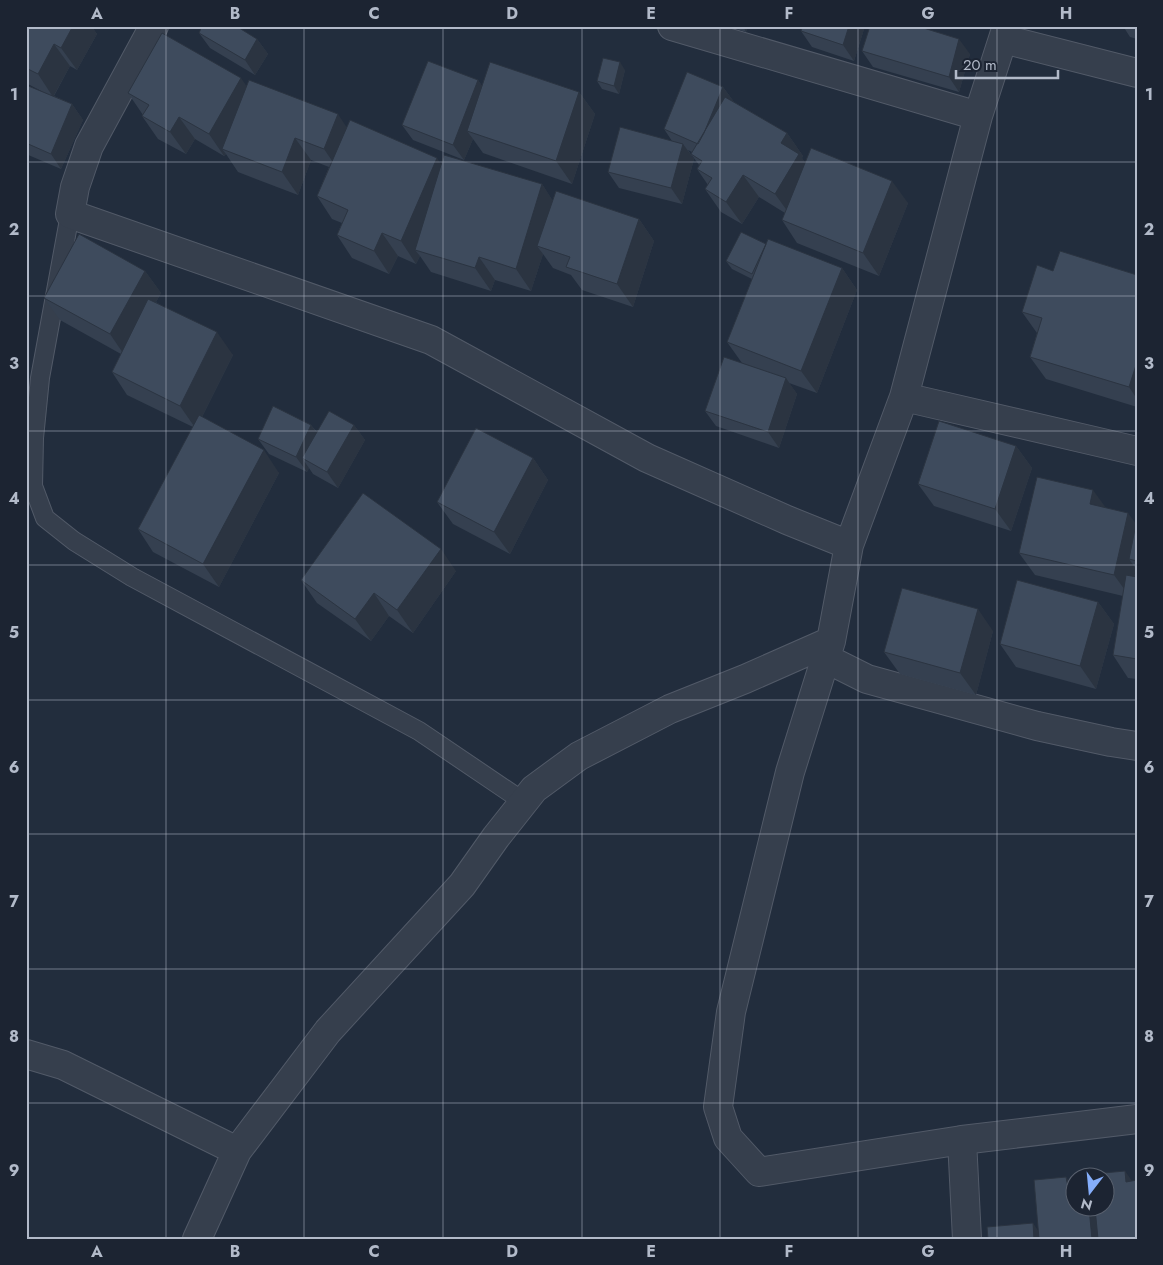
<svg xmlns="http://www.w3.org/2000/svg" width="1163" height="1265" viewBox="0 0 1163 1265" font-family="Jost,sans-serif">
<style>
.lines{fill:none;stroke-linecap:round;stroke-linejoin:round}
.service-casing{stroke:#525a68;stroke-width:20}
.minor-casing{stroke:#525a68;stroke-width:30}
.service{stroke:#363f4d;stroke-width:18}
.minor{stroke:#363f4d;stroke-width:28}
.wall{fill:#354050}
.shaded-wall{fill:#2b3441}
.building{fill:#3e4b5d;stroke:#2b3441}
.grid{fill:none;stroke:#b2bac9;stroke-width:1;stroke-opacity:0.55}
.neatline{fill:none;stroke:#b2bac9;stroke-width:2}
.grid-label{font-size:16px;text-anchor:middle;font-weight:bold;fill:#b2bac9}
</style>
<rect width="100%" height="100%" fill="#222d3d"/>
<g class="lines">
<g class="service-casing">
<path id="service" d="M70,214L40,378L34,438L33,486L45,518L74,541L132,577L419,731L524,802"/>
</g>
<g class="minor-casing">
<path id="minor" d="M154,26L89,146L75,187L70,214L431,340L647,458L787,520L849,545
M672,26L978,116
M1003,39L1137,73
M904,397L1137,451
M825,658L867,679L1037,726L1111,742L1137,746
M26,1054L63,1065L237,1151
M962,1140L759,1172L728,1138L718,1107L731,1012L790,772L831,641L849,545L904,397L978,116L1007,26
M197,1239L237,1151L328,1031L462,885L496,837L534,789L579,756L670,709L745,679L831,641
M967,1239L962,1140L1137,1119"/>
</g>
<use href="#service" class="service"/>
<use href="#minor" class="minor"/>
</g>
<path class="wall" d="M26,26H91L97,34L77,70L70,66L54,96L72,104L83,120L61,169L26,154V85L45,93L26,83Z
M727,26H748L746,32Z
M865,26L854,61L812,47L801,31Z
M1123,26H1137V39L1130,37Z
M199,33L257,39L268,54L255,75L210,48Z
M862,51L970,54L959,92L873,67Z
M625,70L619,94L602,89L597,81Z
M478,80L482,86L579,92L595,114L572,184L483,153L473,139L464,160L413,140L402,125Z
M246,86L347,127L441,165L542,184L552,200L639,219L654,241L633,307L582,290L571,275L553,268L543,254L531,291L495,280L491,291L431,272L420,256L416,264L398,256L389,274L352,258L337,235L342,223L332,219L317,196L329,167L311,160L298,195L238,172L226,154L224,156L195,139L186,154L158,139L142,116L143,115L128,93Z
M723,87L734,102L787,133L803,156L802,158L805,163L908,203L879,276L797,243L782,220L785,213L759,197L742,224L721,212L705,189L708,185L697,169L699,165L691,154L692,152L688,150L694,159L682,204L619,188L608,172L672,141L664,129Z
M766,244L842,268L857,290L817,393L789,383L797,394L779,448L716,426L705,411L742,363L727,342L752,279L732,269L726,261Z
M145,271L161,293L156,302L233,355L202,417L279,473L219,587L153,552L138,529L193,427L127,395L112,372L121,354L60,320L44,298Z
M1137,275V407L1046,379L1030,357L1037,333L1022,312Z
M311,425L317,432L354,425L365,440L338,488L313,474L309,468L307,472L269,454L258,439Z
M1016,446L1032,468L1011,531L934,506L918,484Z
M533,458L548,480L510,554L453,524L437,502Z
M1106,508L1136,524L1137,519V570L1136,569L1135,576L1137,577V679L1128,678L1113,655L1123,596L1035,575L1019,553Z
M456,571L413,633L389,616L371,641L317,603L301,580Z
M1098,602L1114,624L1096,689L1016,667L1000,644Z
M993,631L976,695L900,674L884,652Z"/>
<path class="shaded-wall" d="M73,26H91L97,34L77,70L61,48Z
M743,26H748L746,32Z
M849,26H865L854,61L843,45Z
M257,39L268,54L255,75L245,60Z
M959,39L970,54L959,92L949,77Z
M54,44L70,66L53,97L38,74Z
M620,62L625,70L619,94L614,86Z
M241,78L256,100L222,149L226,154L224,156L209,134Z
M478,80L489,96L467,131L473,139L464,160L453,145Z
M723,87L734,102L699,144Z
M579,92L595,114L572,184L556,161Z
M72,104L83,120L61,169L51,154Z
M338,114L353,137L339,171L324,149Z
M179,117L195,139L186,154L170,132Z
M787,133L803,156L802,158L815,177L791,216L775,194L781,143Z
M295,138L311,160L298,195L282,172Z
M683,144L694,159L682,204L671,188Z
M437,158L452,181L415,250L420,256L416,264L401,241Z
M743,175L759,197L742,224L726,202Z
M892,181L908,203L879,276L863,253Z
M542,184L557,207L537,246L543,254L531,291L516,269Z
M639,219L654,241L633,307L617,284Z
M382,233L398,256L389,274L374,251Z
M479,257L495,280L491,291L475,268Z
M842,268L857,290L817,393L801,371Z
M145,271L161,293L125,356L110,334Z
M217,332L233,355L196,429L180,406Z
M1137,362V399L1129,387Z
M786,378L797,394L779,448L768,432Z
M311,425L322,440L302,458L309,468L307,472L296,457Z
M354,425L365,440L338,488L327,472Z
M1016,446L1032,468L1011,531L995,509Z
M264,450L279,473L219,587L203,564Z
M533,458L548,480L510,554L494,532Z
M1093,490L1109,512L1090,504Z
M1128,513L1137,525L1129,559L1136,569L1130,597L1114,575Z
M441,549L456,571L413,633L397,610Z
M374,593L389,616L371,641L355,619Z
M1098,602L1114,624L1096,689L1080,666Z
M978,609L993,631L976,695L960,673Z
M1125,1171L1137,1188L1126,1182Z
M1066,1177L1076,1190L1068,1187Z
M1089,1208H1102L1105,1239H1092Z
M1033,1223L1043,1238V1239H1034Z"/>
<path class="building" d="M26,26H73L61,48L54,44L38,74L26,68Z
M202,26H236L257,39L245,60L199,33Z
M803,26H849L843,45L801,31Z
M870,26H917L959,39L949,77L862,51Z
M162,33L241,78L209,134L179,117L170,132L142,116L149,105L128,93Z
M603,58L620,62L614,86L597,81Z
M428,61L478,80L453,145L402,125Z
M490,62L579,92L556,161L467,131Z
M687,72L723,87L704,133L698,144L664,129Z
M249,80L338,114L324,149L295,138L282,172L222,149Z
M26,85L72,104L51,154L26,143Z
M725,97L787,133L781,143L799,154L775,194L743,175L726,202L705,189L712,178L697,169L702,161L691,154Z
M350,120L437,158L401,241L382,233L374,251L337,235L348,210L317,196Z
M620,127L683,144L671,188L608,172Z
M811,148L892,181L863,253L782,220Z
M444,155L542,184L516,269L479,257L475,268L415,250Z
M556,191L639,219L617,284L566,267L570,257L537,246Z
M741,232L766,244L752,274L726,261Z
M79,234L145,271L110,334L44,298Z
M768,239L842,268L801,371L727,342Z
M1060,251L1137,275V362L1129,387L1030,357L1042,318L1022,312L1037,265L1053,271Z
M148,299L217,332L180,406L112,372Z
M724,357L786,378L768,432L705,411Z
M273,406L311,425L296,457L258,439Z
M329,411L354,425L327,472L302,458Z
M199,415L264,450L203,564L138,529Z
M939,421L1016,446L995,509L918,484Z
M476,428L533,458L494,532L437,502Z
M1037,477L1093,490L1090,504L1128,513L1114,575L1019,553Z
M363,493L441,549L397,610L374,593L355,619L301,580Z
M1137,519V561L1129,559Z
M1126,575L1137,577V659L1113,655Z
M1017,580L1098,602L1080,666L1000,644Z
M902,588L978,609L960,673L884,652Z
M1125,1171L1126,1182L1137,1180V1239H1098L1095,1208H1106V1178H1092V1174Z
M1066,1177L1068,1187H1076V1208H1089L1092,1239H1039L1034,1180Z
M1033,1223L1034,1239H988L987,1227Z"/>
<path class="grid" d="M166,26V1239M304,26V1239M443,26V1239M582,26V1239M720,26V1239M858,26V1239M997,26V1239M26,162H1137M26,296H1137M26,431H1137M26,565H1137M26,700H1137M26,834H1137M26,969H1137M26,1103H1137"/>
<rect width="1163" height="1265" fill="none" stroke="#1c2432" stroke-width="55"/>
<g transform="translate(1090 1192) rotate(196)"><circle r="24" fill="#1c2432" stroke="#58606e"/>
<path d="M0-4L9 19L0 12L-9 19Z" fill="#85aefb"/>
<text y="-8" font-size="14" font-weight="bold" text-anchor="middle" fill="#b2bac9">N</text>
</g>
<path d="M956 70v8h102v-8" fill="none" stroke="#b2bac9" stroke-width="2.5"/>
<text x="963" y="70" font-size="15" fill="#b2bac9" stroke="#1c2432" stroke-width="4" paint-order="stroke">20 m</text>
<rect x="28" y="28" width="1108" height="1210" class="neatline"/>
<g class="grid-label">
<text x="97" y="19">A</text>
<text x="235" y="19">B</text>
<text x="374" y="19">C</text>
<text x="512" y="19">D</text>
<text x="651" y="19">E</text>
<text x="789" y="19">F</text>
<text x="928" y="19">G</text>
<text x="1066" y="19">H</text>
<text x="14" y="100">1</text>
<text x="1149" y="100">1</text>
<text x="14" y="235">2</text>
<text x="1149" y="235">2</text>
<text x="14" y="369">3</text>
<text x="1149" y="369">3</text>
<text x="14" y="504">4</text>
<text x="1149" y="504">4</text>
<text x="14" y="638">5</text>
<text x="1149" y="638">5</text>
<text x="14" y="773">6</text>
<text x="1149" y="773">6</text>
<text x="14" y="907">7</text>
<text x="1149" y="907">7</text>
<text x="14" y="1042">8</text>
<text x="1149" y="1042">8</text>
<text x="14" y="1176">9</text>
<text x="1149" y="1176">9</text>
<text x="97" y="1257">A</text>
<text x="235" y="1257">B</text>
<text x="374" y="1257">C</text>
<text x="512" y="1257">D</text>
<text x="651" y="1257">E</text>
<text x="789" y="1257">F</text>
<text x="928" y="1257">G</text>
<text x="1066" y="1257">H</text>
</g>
</svg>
